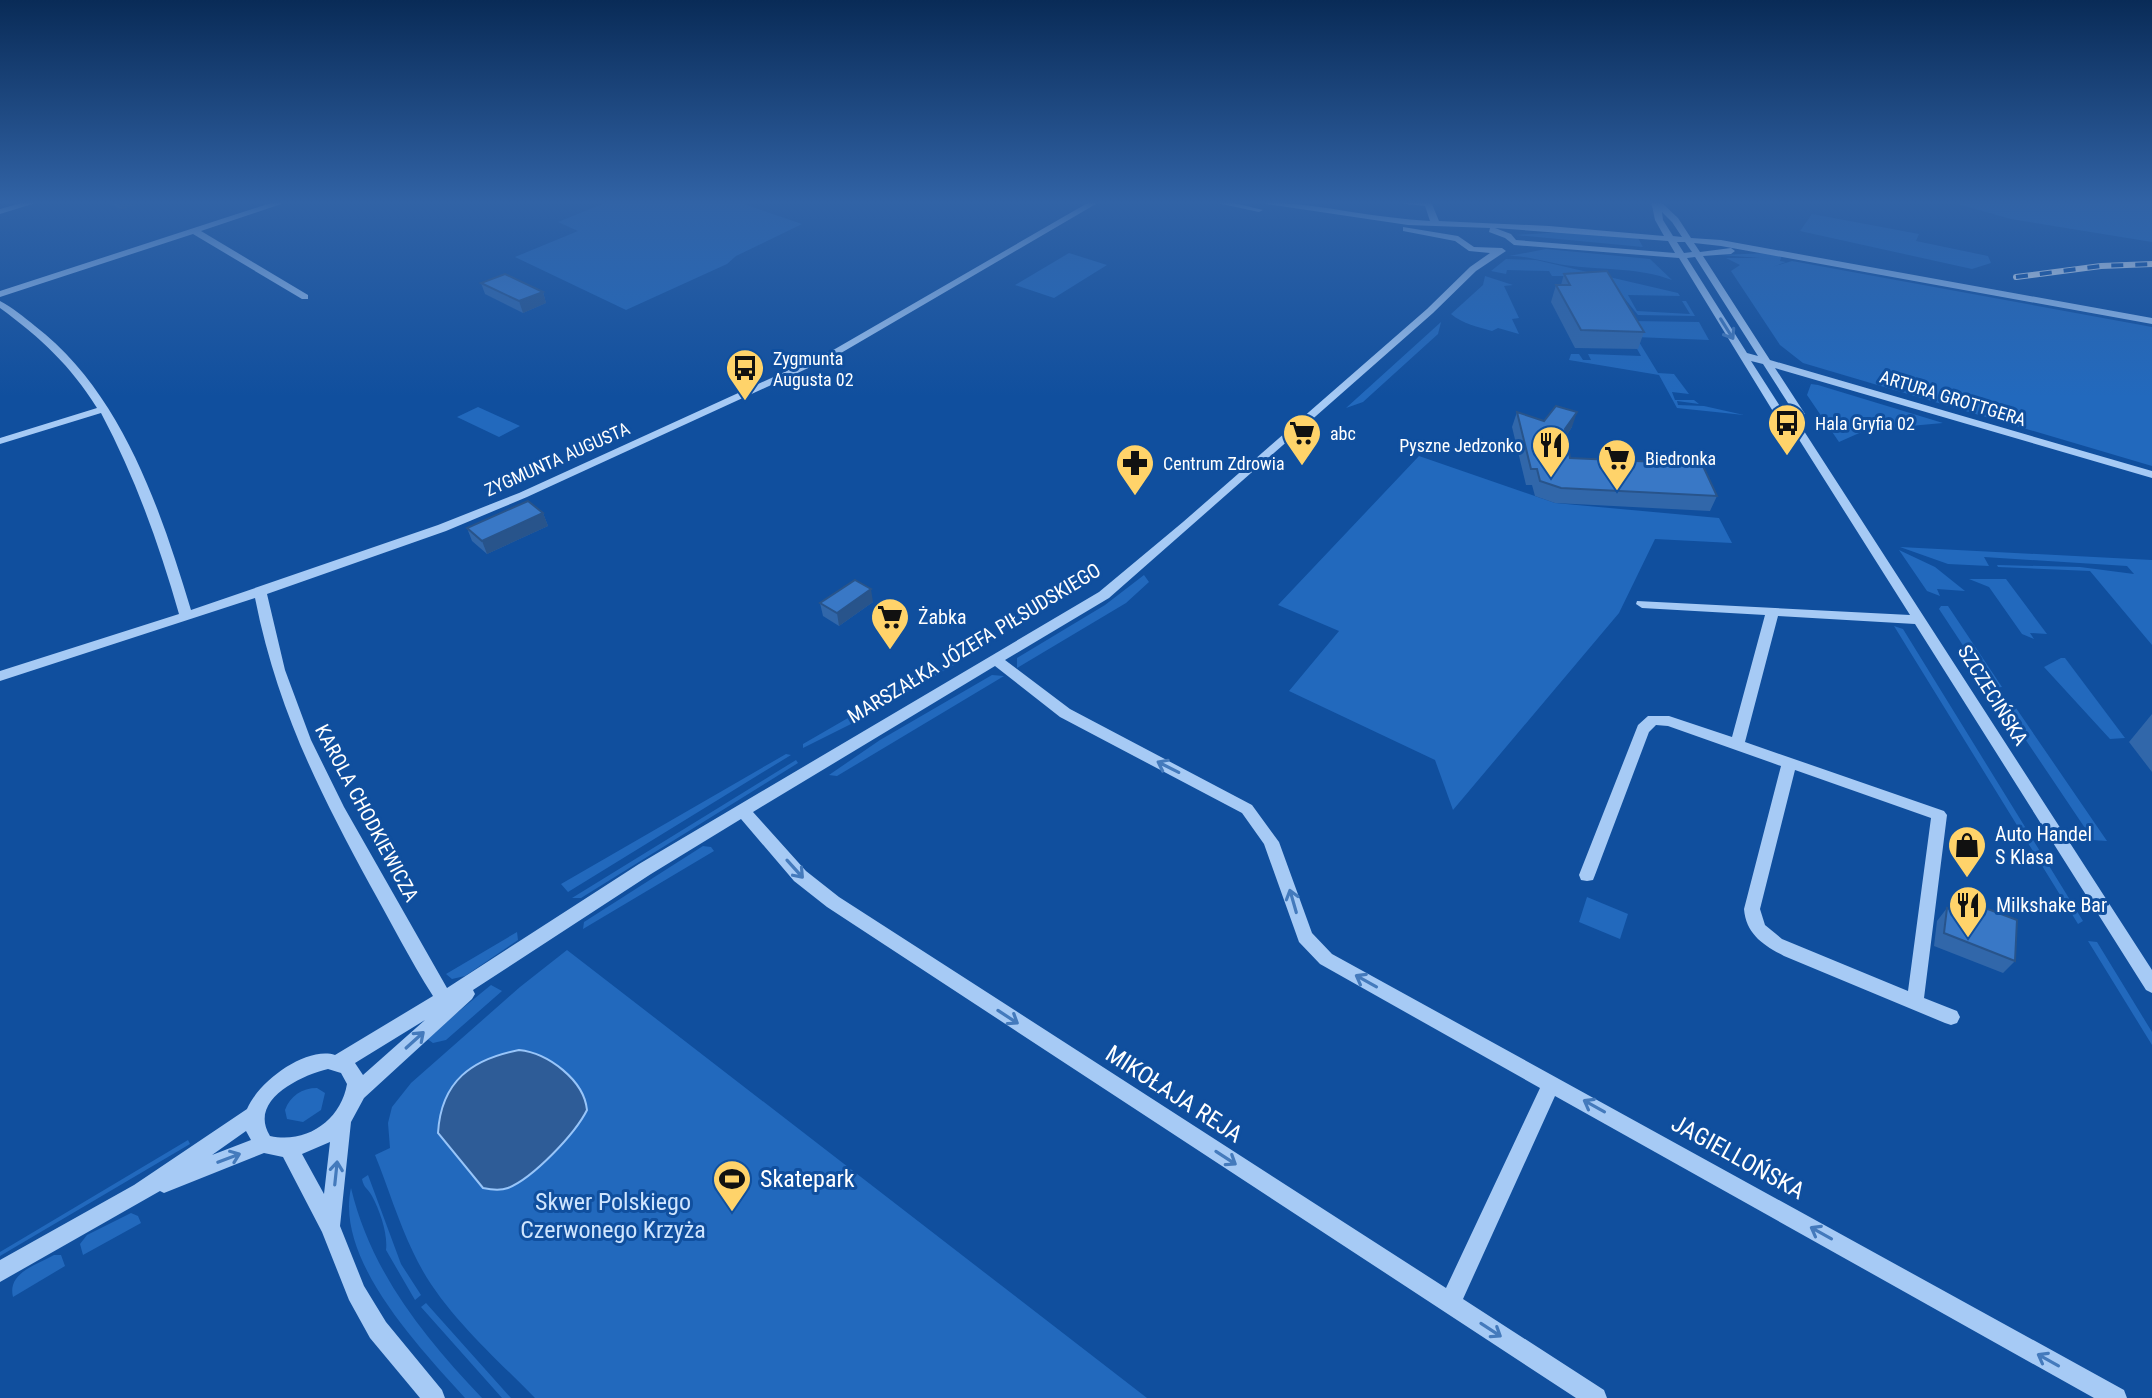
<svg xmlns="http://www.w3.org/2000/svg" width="2152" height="1398" viewBox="0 0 2152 1398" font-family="'Roboto Condensed',sans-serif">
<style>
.green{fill:#2269bd}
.water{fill:#2e5c97;stroke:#98c5f9;stroke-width:2}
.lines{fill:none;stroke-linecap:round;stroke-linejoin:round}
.minor{fill:#a6caf5;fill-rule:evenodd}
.rail-casing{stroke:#fff;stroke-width:6}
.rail{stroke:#104f9e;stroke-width:4;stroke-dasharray:12;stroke-linecap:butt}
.wall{fill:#3167aa}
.shaded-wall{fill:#28548b}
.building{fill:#3978c6;stroke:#28548b;stroke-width:2}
.oneway{stroke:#447abc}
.labels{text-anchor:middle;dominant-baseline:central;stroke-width:6;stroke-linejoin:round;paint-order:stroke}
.far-poi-label{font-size:18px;fill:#fff;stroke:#104f9e;text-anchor:start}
.far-street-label{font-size:18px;fill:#fff;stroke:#104f9e}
.poi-label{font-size:20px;fill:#fff;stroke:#104f9e;text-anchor:start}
.street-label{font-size:20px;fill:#fff;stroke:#104f9e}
.near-street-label{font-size:24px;fill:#fff;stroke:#104f9e}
.near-poi-label{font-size:24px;fill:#fff;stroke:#104f9e;text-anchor:start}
.near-park-label{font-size:24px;fill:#cfe5fe;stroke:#104f9e}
</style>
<rect width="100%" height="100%" fill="#104f9e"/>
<path class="green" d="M610,201H735L802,224L736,256L727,264L626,310L515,257L578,231L558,222Z
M1947,201H2152V242L2011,219Z
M1812,214L1919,234L1916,241L1988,256L1991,263L1972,269L1800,231Z
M1563,232L1638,238L1643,247L1515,235Z
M1546,249L1650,259L1672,280C1640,268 1606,270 1572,266C1550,264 1532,256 1509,256Z
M1069,253L1107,265L1054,298L1015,285Z
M1766,253L1782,255L1780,261L1786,262L1772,267L1792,261L2152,327V466L1803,363L1780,345L1731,271L1740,265L1726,258H1760L1721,255Z
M1506,259L1536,260L1678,293L1680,296L1628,295L1637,311L1690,314L1682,301H1686L1695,316L1638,315L1613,284L1583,276H1552L1549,271L1507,270L1506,274L1491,271Z
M1485,276L1513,285L1504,286L1519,318L1512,319L1519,334L1498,328L1492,331C1478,327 1463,324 1451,314L1483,285Z
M1607,295L1632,321L1699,322L1709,340L1636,337L1658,373L1674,374L1689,394L1672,392L1675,400H1694L1699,404L1677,401L1678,405L1704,406L1744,415L1677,408L1659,375L1569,360L1571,354H1579L1583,360H1591L1588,354L1641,356Z
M1441,322L1438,334L1363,402L1346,408Z
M1811,384L1818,385L1943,423L1866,430L1839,442L1807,395Z
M478,407L520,426L499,437L457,417Z
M1419,456L1555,503L1719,518L1732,543L1655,539L1619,613L1453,810L1435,760L1289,691L1339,631L1278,605Z
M1900,547L2152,560V645L2090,571L1998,567L1997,565L2080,567L2134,574L2127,566L1984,557L1989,566L1948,564Z
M1899,550L1935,567L1965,591L1937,589L1940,596L1927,591Z
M1144,575L1149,582L1126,603L1017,668V658L1105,605Z
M1969,579H2006L2047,634L2030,633L2034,639L2022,634L1989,587Z
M1941,606H1948L2002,687L1992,688L1989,685L1939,609Z
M1894,626L1903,629L2083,921L2078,924Z
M2061,658H2065L2125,738L2110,739L2044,667Z
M951,663L954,665L857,721L803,748V744L924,674Z
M992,675L1004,676L837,776L829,775L880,740Z
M2003,706L2016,708L2107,841L2093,840Z
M786,754L791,755L568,892L561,884Z
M796,760L798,763L581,898H572Z
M703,846L711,847L714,851L583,929L584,922Z
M1587,897L1628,914L1620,939L1579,922Z
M517,932L518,940L465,976L452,979L446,974Z
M2088,941L2097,942L2152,1032V1045Z
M567,950L1147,1398H535C492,1354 439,1309 413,1252C398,1221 388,1187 375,1155L390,1148L388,1123L392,1107L411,1083L520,987Z
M491,985L502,991L446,1040L433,1043L426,1038Z
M317,1088L325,1093L321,1110L303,1122L287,1119L285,1110C290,1096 302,1088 317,1088Z
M188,1140L190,1144L0,1256V1252Z
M368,1175L401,1264L421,1295L415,1300L386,1250C388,1234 380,1211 372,1196C368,1188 364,1189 362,1179Z
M351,1188C371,1272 424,1337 482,1398H465C420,1348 335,1260 351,1188Z
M131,1213L138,1216L141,1223L83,1255L80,1244L87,1235Z
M54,1255H61L65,1266L13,1297C7,1273 36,1265 54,1255Z
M426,1303L511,1398H502L421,1307Z"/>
<path class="water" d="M519,1050C548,1053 584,1080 587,1110C575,1134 533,1178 508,1188C500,1191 492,1190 483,1188L438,1133C441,1081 472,1059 519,1050Z"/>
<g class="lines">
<path class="minor" d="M28,201H42L0,214V209Z
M277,201H290L201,231L308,295V299H302L193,234L0,297V291Z
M1091,201H1101L841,353L527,497L446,531L267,594L285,670L311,740L344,807L447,988L639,864L1099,592L1183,522L1427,309L1470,267L1490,253L1469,251L1455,241L1403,231V227L1458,236L1474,247L1502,248L1506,251L1476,271L1433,313L1109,598L1005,660L1070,709L1252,805L1279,842L1312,933L1332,954L2124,1390L2127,1398H2094L1555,1096L1463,1299L1604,1390L1607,1398H1576L827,907L794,881L741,819L651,874L473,990L475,994L472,999L364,1098L351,1122L340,1226L364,1286L386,1322L442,1390L445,1398H420L370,1338L349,1300L322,1232L283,1157L264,1153L164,1193L160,1191L0,1282V1260L134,1185L247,1109C258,1082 306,1046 335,1055L433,996C410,960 391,922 370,885C317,787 277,708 255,598L0,681V671L179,614C159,544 135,477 101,413L0,444V438L97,408C70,365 41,338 0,308V301C12,307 24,317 35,326C122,393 160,508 191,610L438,525L519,493L835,349ZM995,666L1060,717L1242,813L1264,844L1299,942L1320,964L1540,1088L1446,1288L839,897L806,871L753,812ZM425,1020L363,1075L355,1063ZM328,1069L341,1073L347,1084C341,1120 307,1144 270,1136C248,1101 299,1076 328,1069ZM246,1131L251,1140L212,1155ZM330,1142L324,1194L302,1154Z
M1208,201H1226L1263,210L1259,212Z
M1246,201C1308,201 1369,218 1430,221L1425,206L1378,201L1428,202L1432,204L1439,221L1549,226L1664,236L1655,220L1651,201H1660L1678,218L1691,238L1721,240L2152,318V324L1721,246L1694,243L1700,252L1731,248L1735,251L1731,254L1703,256L1770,360L2152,471V478L1775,368L1805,414L1802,428L2152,970V993L2146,990L1915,624L1778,616L1745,742L1944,811L1947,815L1924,998L1957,1011L1960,1017L1957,1023L1951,1025L1945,1023L1784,956C1763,945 1746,934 1744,909L1781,766L1668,726L1656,725L1649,732L1595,875L1593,880L1587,881L1581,880L1579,875L1638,725L1648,716H1669L1732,737L1765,615L1642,608L1636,604L1637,601L1910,615L1793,430L1774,413L1679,258L1514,245L1505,238L1489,232L1490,228L1408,225ZM1662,212L1672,222L1682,237L1673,236L1663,220ZM1495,228L1668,241L1675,253L1516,240L1511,234ZM1677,242H1685L1692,252L1684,253ZM1695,257L1758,356L1747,353L1687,258ZM1751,361L1763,364L1795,414L1793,420L1783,411ZM1795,770L1931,818L1908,991L1782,939L1765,925L1760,909Z"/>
<g class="rail-casing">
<path id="rail" d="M2016,277L2101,266L2152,264"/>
</g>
<use href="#rail" class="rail"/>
</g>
<path class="wall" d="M105,201H148L121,209Z
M1564,274L1644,332L1638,349L1575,348L1551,302L1556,285H1561Z
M481,283L543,292L546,303L523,313L485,294Z
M1517,412L1544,421L1572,427L1566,436L1570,458L1717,496L1710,511L1555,503L1535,496L1532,485H1526L1512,427Z
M543,513L548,526L487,554L472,541L467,528Z
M873,602L839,626L823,616L820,603Z
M2152,714V772L2129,742Z
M1969,902L2015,961L2003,973L1934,946L1937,921L1947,908L1960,913Z"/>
<path class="shaded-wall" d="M116,201H148L121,209Z
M543,292L546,303L523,313L519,301Z
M1577,412L1572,427L1560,444L1565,429Z
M543,513L548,526L487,554L482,541Z
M871,589L873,602L839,626L837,613Z"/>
<path class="building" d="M1607,271L1644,332L1581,330L1556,285H1570L1564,274Z
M505,274L543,292L519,301L481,283Z
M1556,406L1577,412L1565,429L1570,458L1702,464L1717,496L1561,488L1540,481L1537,469H1531L1517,412L1544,421Z
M528,501L543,513L482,541L467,528Z
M855,580L871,589L837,613L820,603Z
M1969,902L2017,920L2015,961L1944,933L1947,908L1968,916Z"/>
<defs><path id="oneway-shaft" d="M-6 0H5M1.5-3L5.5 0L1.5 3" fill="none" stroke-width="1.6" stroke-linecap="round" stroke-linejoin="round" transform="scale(2)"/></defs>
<g class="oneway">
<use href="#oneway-shaft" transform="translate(1727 329) rotate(58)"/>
<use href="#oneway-shaft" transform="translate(1168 767) rotate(-153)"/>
<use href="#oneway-shaft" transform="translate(795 869) rotate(48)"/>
<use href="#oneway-shaft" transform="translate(1293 901) rotate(-106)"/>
<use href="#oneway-shaft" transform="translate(1366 981) rotate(-151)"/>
<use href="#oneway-shaft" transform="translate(1008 1017) rotate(33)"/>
<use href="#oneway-shaft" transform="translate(415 1040) rotate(-42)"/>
<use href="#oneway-shaft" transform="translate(1594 1106) rotate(-151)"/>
<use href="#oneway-shaft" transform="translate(229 1158) rotate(-21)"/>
<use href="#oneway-shaft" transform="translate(1226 1158) rotate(33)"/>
<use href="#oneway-shaft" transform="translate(336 1173) rotate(-84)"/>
<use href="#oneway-shaft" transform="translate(1821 1233) rotate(-151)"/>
<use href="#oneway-shaft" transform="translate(1491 1330) rotate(33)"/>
<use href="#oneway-shaft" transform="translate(2048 1360) rotate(-151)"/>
</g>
<linearGradient id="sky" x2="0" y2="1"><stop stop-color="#092b57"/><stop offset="0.51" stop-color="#3163a6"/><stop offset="1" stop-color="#3163a6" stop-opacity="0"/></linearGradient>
<rect width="2152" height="397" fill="url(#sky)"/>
<defs>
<g id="bus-pin" transform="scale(2)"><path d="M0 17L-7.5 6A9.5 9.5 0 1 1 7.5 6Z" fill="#ffd36a" stroke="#104f9e"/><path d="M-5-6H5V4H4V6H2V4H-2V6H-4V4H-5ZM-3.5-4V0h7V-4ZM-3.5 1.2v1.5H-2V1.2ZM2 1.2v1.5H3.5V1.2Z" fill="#111"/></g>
<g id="supermarket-pin" transform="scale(2)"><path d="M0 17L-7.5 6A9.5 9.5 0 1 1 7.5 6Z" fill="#ffd36a" stroke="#104f9e"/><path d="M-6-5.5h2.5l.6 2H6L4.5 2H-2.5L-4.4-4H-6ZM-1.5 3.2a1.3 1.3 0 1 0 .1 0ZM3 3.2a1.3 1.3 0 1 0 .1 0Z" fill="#111"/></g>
<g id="restaurant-pin" transform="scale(2)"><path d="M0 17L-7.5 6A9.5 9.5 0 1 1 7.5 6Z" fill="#ffd36a" stroke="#104f9e"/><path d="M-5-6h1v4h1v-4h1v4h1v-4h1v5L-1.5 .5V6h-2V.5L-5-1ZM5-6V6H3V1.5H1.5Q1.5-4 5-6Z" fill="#111"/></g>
<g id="pharmacy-pin" transform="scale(2)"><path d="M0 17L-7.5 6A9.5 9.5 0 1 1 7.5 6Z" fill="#ffd36a" stroke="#104f9e"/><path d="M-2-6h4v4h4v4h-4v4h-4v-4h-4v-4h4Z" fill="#111"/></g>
<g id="shop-pin" transform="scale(2)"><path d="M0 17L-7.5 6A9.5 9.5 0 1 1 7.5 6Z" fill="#ffd36a" stroke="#104f9e"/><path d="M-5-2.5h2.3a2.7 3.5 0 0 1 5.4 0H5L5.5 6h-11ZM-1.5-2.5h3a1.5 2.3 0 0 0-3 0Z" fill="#111"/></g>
<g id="stadium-pin" transform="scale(2)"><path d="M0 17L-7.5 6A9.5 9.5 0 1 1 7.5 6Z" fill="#ffd36a" stroke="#104f9e"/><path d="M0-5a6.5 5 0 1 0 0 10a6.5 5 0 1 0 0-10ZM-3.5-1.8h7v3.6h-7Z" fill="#111"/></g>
</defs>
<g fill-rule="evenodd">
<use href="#bus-pin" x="745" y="368"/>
<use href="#bus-pin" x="1787" y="423"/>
<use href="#supermarket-pin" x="1302" y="433"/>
<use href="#restaurant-pin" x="1551" y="445"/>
<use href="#supermarket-pin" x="1617" y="458"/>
<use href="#pharmacy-pin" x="1135" y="463"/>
<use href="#supermarket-pin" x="890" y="617"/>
<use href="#shop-pin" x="1967" y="845"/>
<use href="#restaurant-pin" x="1968" y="905"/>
<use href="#stadium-pin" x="732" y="1179"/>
</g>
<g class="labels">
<g class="far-poi-label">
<text x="773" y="358">Zygmunta<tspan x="773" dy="21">Augusta 02</tspan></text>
<text x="1815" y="423">Hala Gryfia 02</text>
<text x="1330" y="433">abc</text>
<text x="1523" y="445" text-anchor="end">Pyszne Jedzonko</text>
<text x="1645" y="458">Biedronka</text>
<text x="1163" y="463">Centrum Zdrowia</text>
</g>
<g class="far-street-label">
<text transform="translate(1953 398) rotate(17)">ARTURA GROTTGERA</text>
<text transform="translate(557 459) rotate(-24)">ZYGMUNTA AUGUSTA</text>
</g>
<g class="poi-label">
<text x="918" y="617">Żabka</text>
<text x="1995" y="834">Auto Handel<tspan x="1995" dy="23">S Klasa</tspan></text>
<text x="1996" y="905">Milkshake Bar</text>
</g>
<g class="street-label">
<text transform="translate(974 643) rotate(-31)">MARSZAŁKA JÓZEFA PIŁSUDSKIEGO</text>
<text transform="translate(1993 695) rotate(58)">SZCZECIŃSKA</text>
<text transform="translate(367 813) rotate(62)">KAROLA CHODKIEWICZA</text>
</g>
<g class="near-street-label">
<text transform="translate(1174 1094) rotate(33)">MIKOŁAJA REJA</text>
<text transform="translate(1738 1157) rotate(29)">JAGIELLOŃSKA</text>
</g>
<g class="near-poi-label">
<text x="760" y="1179">Skatepark</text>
</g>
<g class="near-park-label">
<text x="613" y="1202">Skwer Polskiego<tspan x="613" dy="28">Czerwonego Krzyża</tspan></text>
</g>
</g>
</svg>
